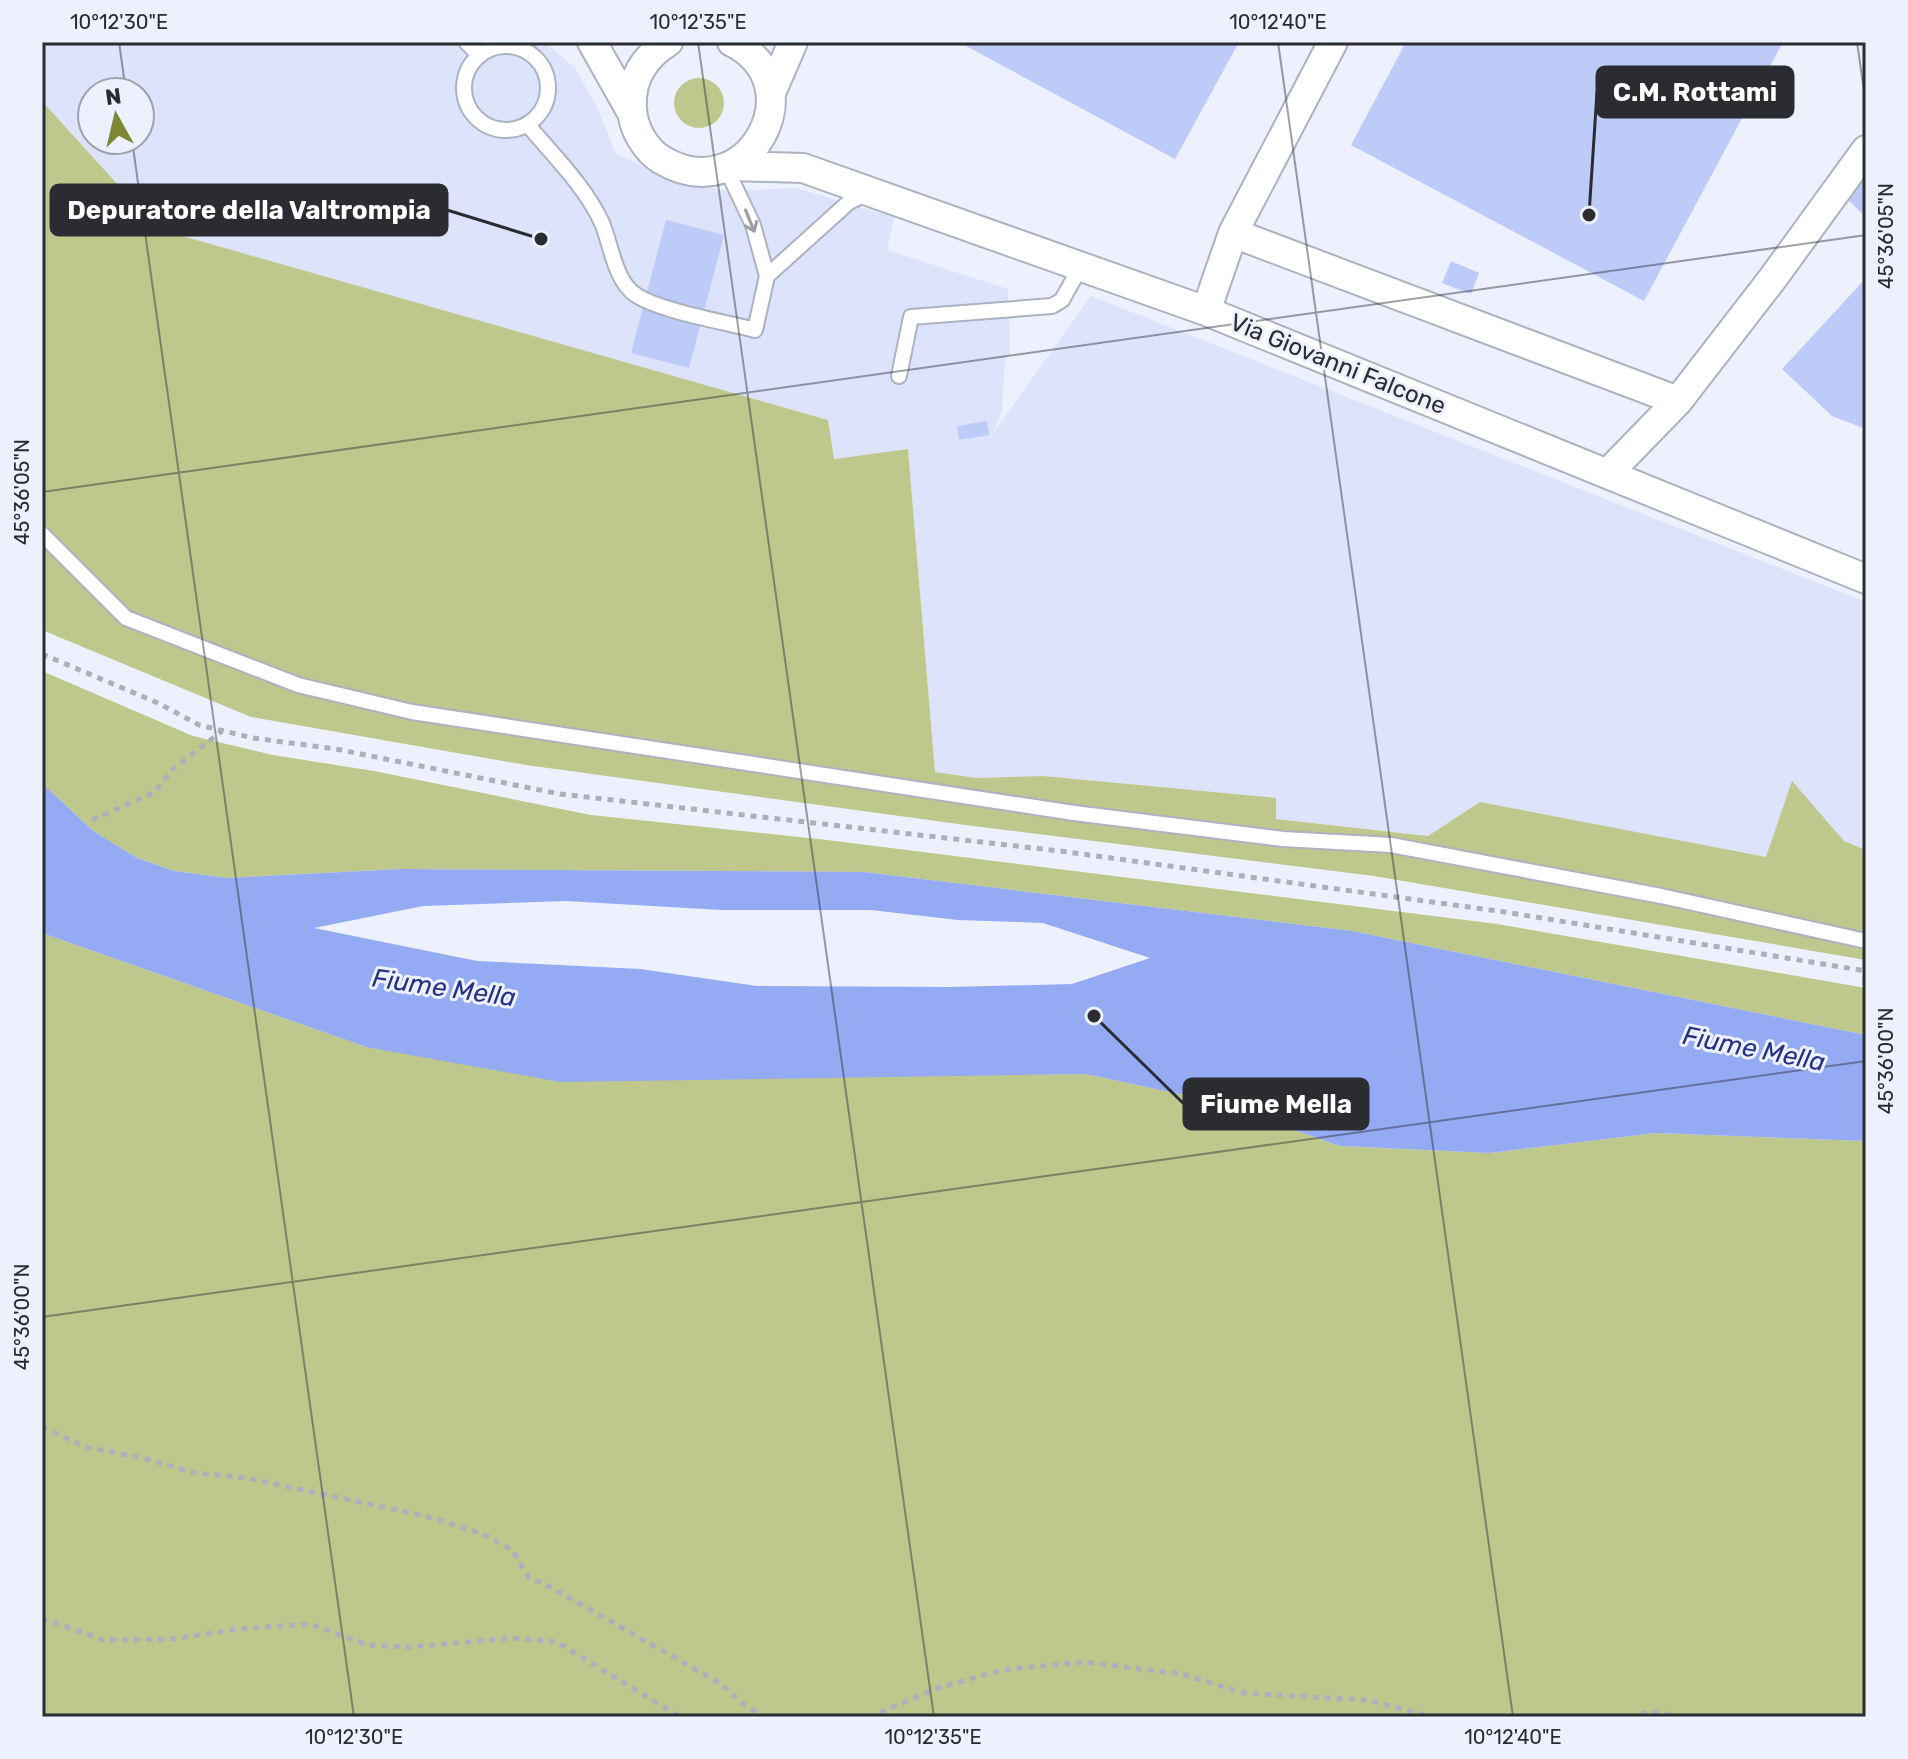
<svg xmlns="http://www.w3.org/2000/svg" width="1908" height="1759" viewBox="0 0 1908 1759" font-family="Rubik,sans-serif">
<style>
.built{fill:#dce3fa;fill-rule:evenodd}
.green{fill:#bfc88c}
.water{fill:#94aaf3;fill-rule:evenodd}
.building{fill:#bccbf8}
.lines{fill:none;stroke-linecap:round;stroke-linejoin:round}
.service-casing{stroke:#adb2c1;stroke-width:18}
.minor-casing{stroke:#adb2c1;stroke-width:32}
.path{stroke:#acb0ba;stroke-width:5;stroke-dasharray:6 6;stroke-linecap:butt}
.service{stroke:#fff;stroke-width:14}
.minor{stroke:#fff;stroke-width:28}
.oneway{stroke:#9fa0a3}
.ticks{fill:none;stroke:#2a2c32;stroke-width:2;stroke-opacity:0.45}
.labels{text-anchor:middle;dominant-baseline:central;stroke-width:6;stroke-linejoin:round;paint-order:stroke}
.street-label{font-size:24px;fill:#2a2c32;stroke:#ecf1fd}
.water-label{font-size:26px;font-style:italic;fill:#243083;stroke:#ecf1fd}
.leader{fill:none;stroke:#2a2c32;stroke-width:3}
.callout-dot{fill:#2a2c32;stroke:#ecf1fd;stroke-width:3}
.callout{fill:#2a2c32;stroke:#2a2c32;stroke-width:3}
.callout-label{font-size:26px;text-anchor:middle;font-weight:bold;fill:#fff}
.neatline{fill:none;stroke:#2a2c32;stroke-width:3}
.ticks-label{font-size:20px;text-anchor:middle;fill:#2a2c32}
</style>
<rect width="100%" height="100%" fill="#ecf1fd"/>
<path class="built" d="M42,42H545L575,68L598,109L616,154L678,181L727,191L796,188L894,217L887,250L1008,289L1010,355L1005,358L1002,410L994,432L1091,296L1866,602V850L1844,841L1792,782L1766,858L1481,802L1428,836L1276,819V799L1043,776L977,778L935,772L908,449L833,459L828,420L158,229L42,101ZM92,92H140V140H92Z"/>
<path class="green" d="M674 103a25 25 0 1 1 50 0a25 25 0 1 1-50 0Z
M42,101L158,229L828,420L834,459L908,449L935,772L977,778L1043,776L1276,798V819L1428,836L1480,802L1766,857L1792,781L1844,841L1866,850V960L1374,876L973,826L526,765L251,717L42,630Z
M42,671L193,736L273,755L374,771L591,815L827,840L1497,924L1866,988V1035L1352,931L864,872L401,869L227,878L174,871L137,858L92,830L42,783Z
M42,933L366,1047L928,1075L1085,1074L1212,1101L1340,1146L1489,1153L1656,1133L1866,1141V1717H42Z"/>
<path class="water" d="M42,783L92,830L137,858L174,871L227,878L401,869L864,872L1352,931L1866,1035V1141L1656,1133L1489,1153L1340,1146L1212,1101L1085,1074L560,1082L366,1047L42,933ZM566,901L721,910H871L958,920L1043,923L1150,958L1072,984L951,987L757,986L640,969L477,961L314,928L423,906Z"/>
<path class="building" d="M959,42H1239L1175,159Z
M1406,42H1783L1644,301L1351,145Z
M1866,176V217L1848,200Z
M666,220L724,235L689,368L631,353Z
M1451,261L1479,273L1471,294L1442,283Z
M1866,278V429L1832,416L1782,369Z
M987,421L989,435L959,440L957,426Z"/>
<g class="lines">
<g class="service-casing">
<path id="service" d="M466,42L479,55
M464 88a42 42 0 1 1 84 0a42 42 0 1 1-84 0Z
M527,124C553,155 585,186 602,223C611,244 615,282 636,295C660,311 725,322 755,330L767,276L849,202L868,193
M726,168L753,225L767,276
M899,376L911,317L1052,306L1062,300L1081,266
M42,534L126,618L298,685L412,712L1074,813L1283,839L1391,845L1661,896L1866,941"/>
</g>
<g class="minor-casing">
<path id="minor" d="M592,42L632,113
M668,42C644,57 630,80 632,109C633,128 645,150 662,160C748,211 817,84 732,42
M771,93L793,42
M732,166L803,168L1206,311L1866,579
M1233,233L1678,401
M1206,311L1233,233L1333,42
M1608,473L1678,401L1773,278L1866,150"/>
</g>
<path class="path" d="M42,654L158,703L199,725L253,738L336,749L560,794L1060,851L1505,912L1866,971
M92,820L155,792L173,769L222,731
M42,1427L86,1447L147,1459L194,1473L247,1478L425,1516L483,1534L512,1550L529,1578L545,1584L721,1684L743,1704L764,1717
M42,1618L103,1640L173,1639L237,1629L310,1624L368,1645L410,1647L513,1638L557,1642L680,1717
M869,1717L935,1689L1002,1670L1084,1662L1181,1674L1244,1693L1367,1700L1433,1717
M1629,1717L1649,1712L1690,1717"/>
<use href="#service" class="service"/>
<use href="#minor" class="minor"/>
</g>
<defs><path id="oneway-shaft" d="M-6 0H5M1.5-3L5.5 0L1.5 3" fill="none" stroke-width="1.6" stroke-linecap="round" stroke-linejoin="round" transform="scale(2)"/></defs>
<use class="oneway" href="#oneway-shaft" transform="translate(750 221) rotate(68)"/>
<path class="ticks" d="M119,42L126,92M698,42L934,1717M1278,42L1513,1717M1857,42L1866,105M132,140L354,1717M42,492L1866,235M42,1317L1866,1061"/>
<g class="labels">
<g class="street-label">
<text transform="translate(1338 364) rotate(22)">Via Giovanni Falcone</text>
</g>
<g class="water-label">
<text transform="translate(444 988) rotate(8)">Fiume Mella</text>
<text transform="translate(1754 1049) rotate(11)">Fiume Mella</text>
</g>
</g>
<path class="leader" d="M1589 215L1597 92M541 239L447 210M1094 1016L1184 1104"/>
<g class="callout-dot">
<circle cx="1589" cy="215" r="8"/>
<circle cx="541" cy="239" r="8"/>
<circle cx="1094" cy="1016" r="8"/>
</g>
<g class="callout">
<rect x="1597" y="67" width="196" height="50" rx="8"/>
<rect x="51" y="185" width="396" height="50" rx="8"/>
<rect x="1184" y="1079" width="184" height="50" rx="8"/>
</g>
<g class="callout-label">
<text x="1695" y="101">C.M. Rottami</text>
<text x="249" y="219">Depuratore della Valtrompia</text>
<text x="1276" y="1113">Fiume Mella</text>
</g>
<rect width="1908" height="1759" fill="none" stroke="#ecf1fd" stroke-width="88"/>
<g transform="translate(116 116) rotate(352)"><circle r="38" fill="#ecf1fd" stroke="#9ea2ac" stroke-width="2"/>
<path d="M0-6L14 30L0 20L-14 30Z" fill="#7e8733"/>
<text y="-12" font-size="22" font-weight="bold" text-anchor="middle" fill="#2a2c32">N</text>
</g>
<rect x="44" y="44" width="1820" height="1671" class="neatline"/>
<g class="ticks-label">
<text x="119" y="29">10°12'30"E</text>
<text x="698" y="29">10°12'35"E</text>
<text x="1278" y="29">10°12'40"E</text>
<text transform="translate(1886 236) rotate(-90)" y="7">45°36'05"N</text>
<text transform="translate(22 492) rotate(-90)" y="7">45°36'05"N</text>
<text transform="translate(1886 1061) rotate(-90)" y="7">45°36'00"N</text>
<text transform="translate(22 1317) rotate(-90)" y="7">45°36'00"N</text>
<text x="354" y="1744">10°12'30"E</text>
<text x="933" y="1744">10°12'35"E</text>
<text x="1513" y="1744">10°12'40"E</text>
</g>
</svg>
